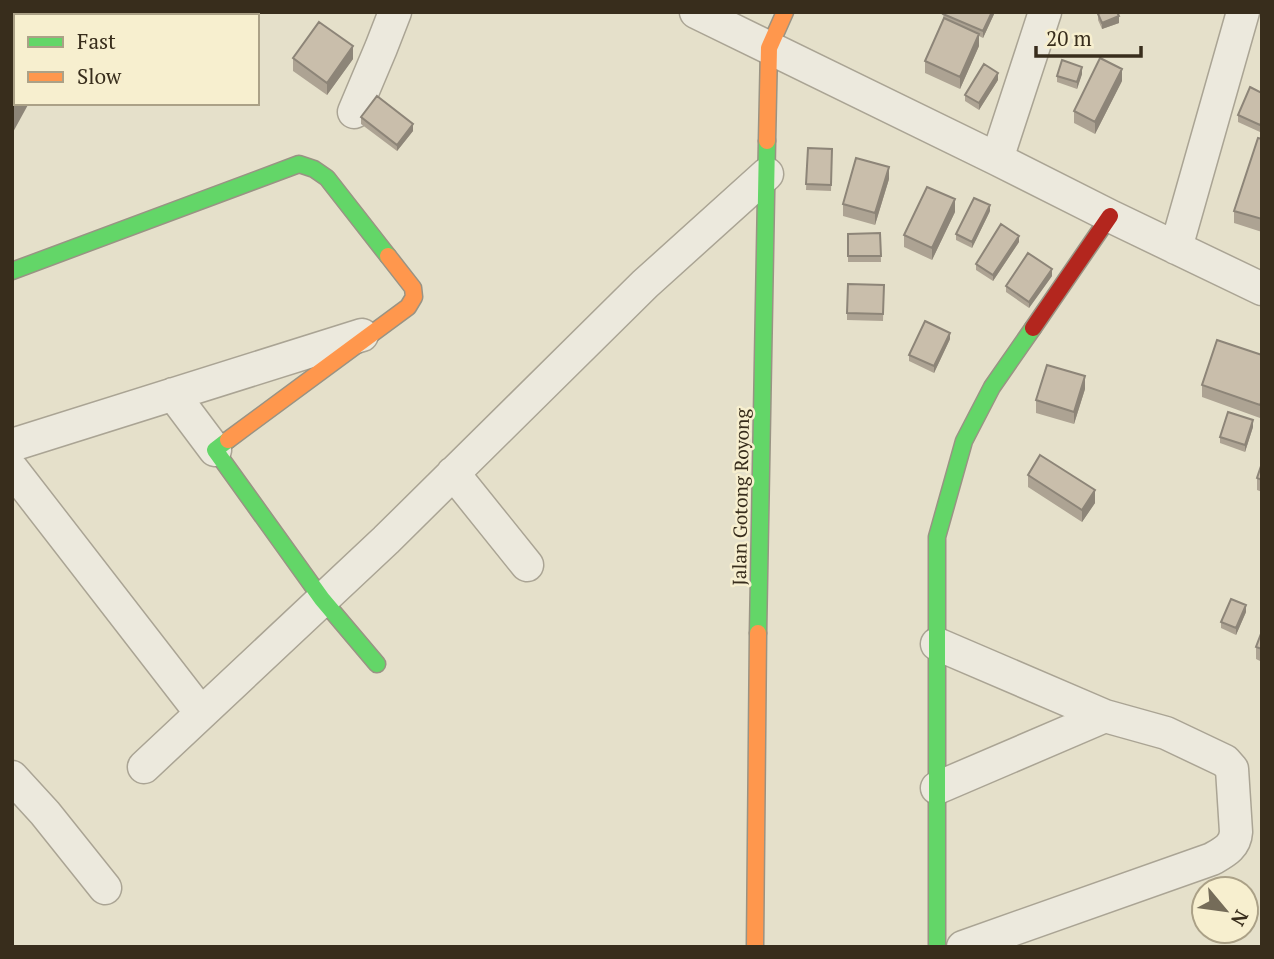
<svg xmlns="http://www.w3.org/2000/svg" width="1274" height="959" viewBox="0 0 1274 959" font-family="'PT Serif',serif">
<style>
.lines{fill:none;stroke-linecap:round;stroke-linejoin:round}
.street-casing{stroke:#aaa494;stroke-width:35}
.fast-casing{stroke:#999384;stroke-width:19}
.slow-casing{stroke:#999384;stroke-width:19}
.jam-casing{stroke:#999384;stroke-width:19}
.street{stroke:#ece9dd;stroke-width:32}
.fast{stroke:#63d668;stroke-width:16}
.slow{stroke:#ff974d;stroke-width:16}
.jam{stroke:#b3261e;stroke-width:16}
.wall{fill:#ada393}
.shaded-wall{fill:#8d8578}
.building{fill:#c9beab;stroke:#8d8578;stroke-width:2}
.labels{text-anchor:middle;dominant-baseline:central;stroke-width:5;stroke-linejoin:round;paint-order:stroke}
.street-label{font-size:19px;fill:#382d1c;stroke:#f7efcf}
</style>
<rect width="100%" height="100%" fill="#e5e0ca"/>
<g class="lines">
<g class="street-casing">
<path id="street" d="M696,12L997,159L1110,216L1262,289
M354,112L381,48L395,12
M997,159L1045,12
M1176,248L1243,12
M173,394L215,450
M12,445L362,335
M12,469L201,713
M453,473L527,565
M937,644L1105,716L1166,733L1225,761L1232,769L1236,832C1235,847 1224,852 1212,859L963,947
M144,767L386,540L645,284L767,174
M12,777L45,813L105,888
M937,788L1105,716"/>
</g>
<g class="fast-casing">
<path id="fast" d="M12,271L299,164L314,169L327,178L388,256
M228,440L215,450L322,599L377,664
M758,633L767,141
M937,947V537L964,441L992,387L1033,328"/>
</g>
<g class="slow-casing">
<path id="slow" d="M767,141L769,48L785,12
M228,440L408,307L414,297L413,288L388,256
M755,947L758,633"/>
</g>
<g class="jam-casing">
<path id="jam" d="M1033,328L1110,216"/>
</g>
<use href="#street" class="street"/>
<use href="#fast" class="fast"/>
<use href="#slow" class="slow"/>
<use href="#jam" class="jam"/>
</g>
<path class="wall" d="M944,12H995L983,38L979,36V46L960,89L925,73V61L943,19Z
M1098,14L1119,23L1102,29L1098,20Z
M293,58L353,59L327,95L293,71Z
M1082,74L1077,89L1057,82V76Z
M998,80L979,110L965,101V95Z
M1122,81L1095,134L1074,123V111Z
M1262,93V128L1260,132L1238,122V115Z
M361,117L413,131L397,151L361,124Z
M1262,139V232L1234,223V211Z
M808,148L832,149L831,191L806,190Z
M889,179L875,225L843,216V204Z
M990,211L972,248L956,240V234Z
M955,212L932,260L904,247V235Z
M880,233L881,262H848V234Z
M1019,242L993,281L976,270V264Z
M1052,276L1029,308L1006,292V286Z
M884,285L883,321L847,320V313Z
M950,339L934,373L909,361V355Z
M1262,355V412L1260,418L1202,397V385Z
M1085,389L1074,424L1036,413V400Z
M1253,427L1245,452L1220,443V437Z
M1262,463V492L1257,490V478Z
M1028,475L1095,503L1082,522L1028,487Z
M1246,612L1236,635L1221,628V622Z
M1262,631V662L1256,659V647Z"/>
<path class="shaded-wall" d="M992,12H995L983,38V31Z
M1119,16V23L1102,29V23Z
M979,34V46L960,89V77Z
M353,46V59L327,95V83Z
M1082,67V74L1077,89V82Z
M1122,69V81L1095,134V122Z
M998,73V80L979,110V103Z
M17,103H29L12,134V111Z
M413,124V131L397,151V145Z
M889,167V179L875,225V213Z
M955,199V212L932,260V248Z
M990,205V211L972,248V242Z
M1019,236V242L993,281V275Z
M1052,269V276L1029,308V302Z
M950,333V339L934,373V366Z
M1085,376V389L1074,424V412Z
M1262,400V412L1260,418V405Z
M1253,420V427L1245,452V445Z
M1095,490V503L1082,522V510Z
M1246,605V612L1236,635V628Z"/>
<path class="building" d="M12,12H63L66,14V16H16V103H17L12,111Z
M944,12H992L983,31L943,14Z
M1102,12H1117L1119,16L1102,23L1098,14Z
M944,18L979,34L960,77L925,61Z
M319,22L353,46L327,83L293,58Z
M1100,58L1122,69L1095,122L1074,111Z
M1062,60L1082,67L1077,82L1057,76Z
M984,64L998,73L979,103L965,95Z
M1250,87L1262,93V122L1260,125L1238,115Z
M377,96L413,124L397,145L361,117Z
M1258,138L1262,139V219L1234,211Z
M808,148L832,149L831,185L806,184Z
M856,158L889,167L875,213L843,204Z
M927,187L955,199L932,248L904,235Z
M974,198L990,205L972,242L956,234Z
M1001,224L1019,236L993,275L976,264Z
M880,233L881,256H848V234Z
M1028,253L1052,269L1029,302L1006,286Z
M848,284L884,285L883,314L847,313Z
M925,321L950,333L934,366L909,355Z
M1217,340L1262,355V400L1260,405L1202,385Z
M1047,365L1085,376L1074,412L1036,400Z
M1228,412L1253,420L1245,445L1220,437Z
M1040,455L1095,490L1082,510L1028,475Z
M1262,463V480L1257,478Z
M1231,599L1246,605L1236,628L1221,622Z
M1262,631V649L1256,647Z"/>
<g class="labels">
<g class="street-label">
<text transform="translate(740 497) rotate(-89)">Jalan Gotong Royong</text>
</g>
</g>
<rect width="1274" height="959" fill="none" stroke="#382d1c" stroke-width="28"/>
<rect x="14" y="14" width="245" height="91" fill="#f7efcf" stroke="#aba187" stroke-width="2"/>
<rect x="28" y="37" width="35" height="10" fill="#63d668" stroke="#aba187" stroke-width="2"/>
<text x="77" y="49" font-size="21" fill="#382d1c">Fast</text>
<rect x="28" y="72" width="35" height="10" fill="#ff974d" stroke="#aba187" stroke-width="2"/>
<text x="77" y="84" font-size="21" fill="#382d1c">Slow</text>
<g transform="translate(1225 910) rotate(119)"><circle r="33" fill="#f7efcf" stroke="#aba187" stroke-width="2"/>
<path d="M0-5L12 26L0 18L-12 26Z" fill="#756c59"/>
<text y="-10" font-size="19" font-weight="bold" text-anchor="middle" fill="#382d1c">N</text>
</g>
<path d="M1036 46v10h105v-10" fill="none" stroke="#382d1c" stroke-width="3.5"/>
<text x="1046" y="46" font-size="21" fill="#382d1c" stroke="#f7efcf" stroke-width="5" paint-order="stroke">20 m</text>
</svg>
